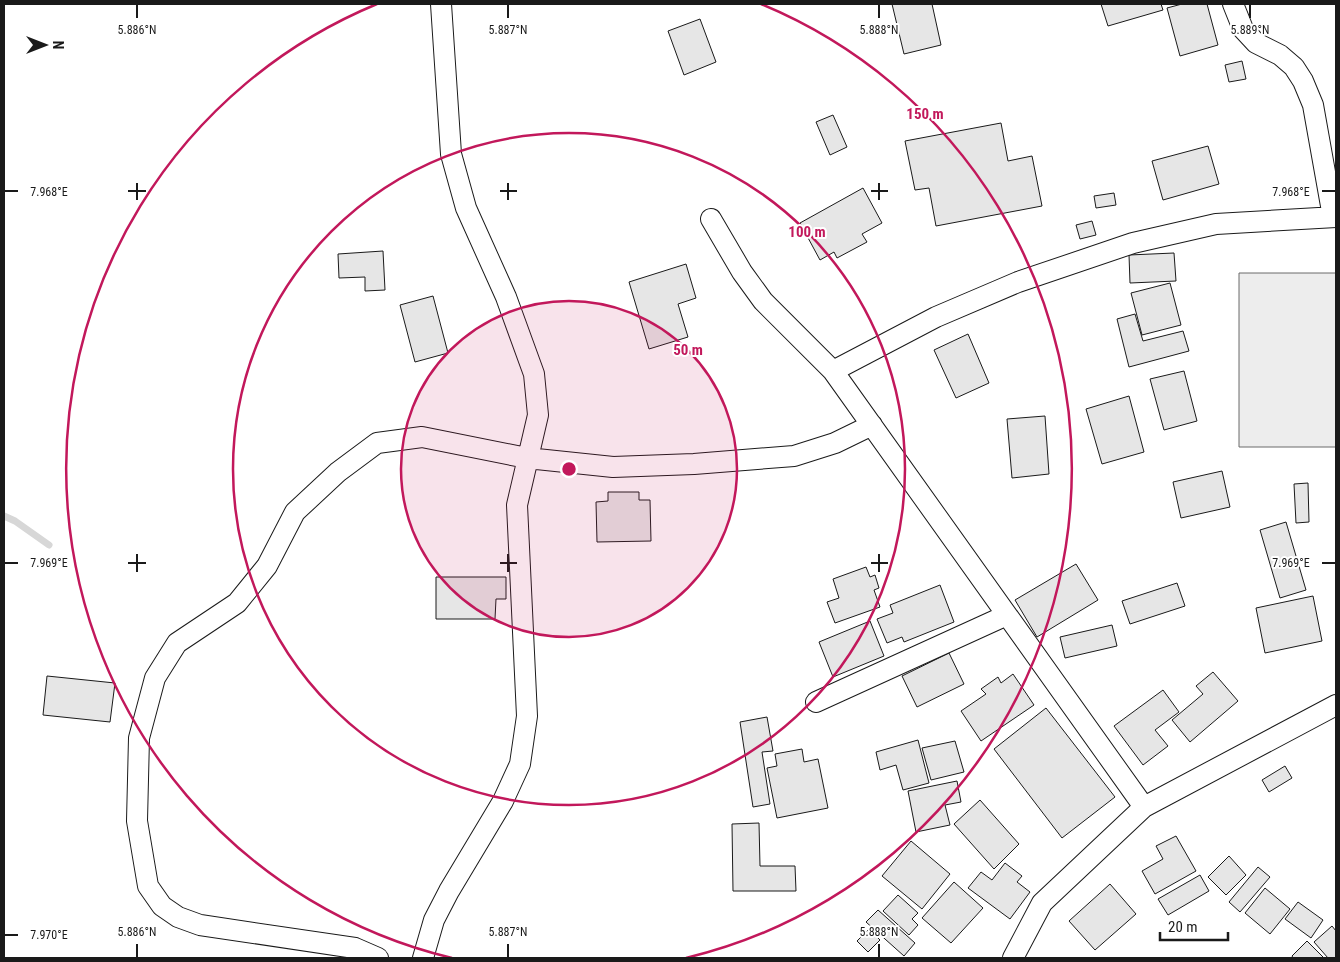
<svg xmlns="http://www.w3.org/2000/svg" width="1340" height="962" viewBox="0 0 1340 962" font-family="'Roboto Condensed',sans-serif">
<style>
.built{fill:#ededed;stroke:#6a6a6a}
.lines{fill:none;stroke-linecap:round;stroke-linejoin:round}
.stream{stroke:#d7d7d7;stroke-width:7}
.building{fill:#e6e6e6;stroke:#1a1a1a}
.minor-casing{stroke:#1a1a1a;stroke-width:22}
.minor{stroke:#fff;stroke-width:20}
.ticks{fill:none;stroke:#1a1a1a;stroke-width:2}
.ring{fill:none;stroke:#c2185b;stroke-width:2.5}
.ticks-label{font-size:12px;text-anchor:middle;fill:#1a1a1a;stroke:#fff;stroke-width:4;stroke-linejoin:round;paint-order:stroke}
.centre{fill:#c2185b;stroke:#fff;stroke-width:2.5}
.ring-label{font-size:15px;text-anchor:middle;font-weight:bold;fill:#c2185b;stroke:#fff;stroke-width:4;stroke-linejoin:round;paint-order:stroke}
</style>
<rect width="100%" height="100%" fill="#fff"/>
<path class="built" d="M1239,273H1336V447H1239Z"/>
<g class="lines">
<path class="stream" d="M4,516L15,521L49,545"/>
</g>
<path class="building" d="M892,4H932L941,45L904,54Z
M1101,4H1161L1163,10L1108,26Z
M1182,4H1207L1218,45L1180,56L1167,8Z
M700,19L716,62L684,75L668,31Z
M1242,61L1246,79L1229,82L1225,65Z
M833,115L847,147L830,155L816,122Z
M1001,123L1008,161L1032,156L1042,206L936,226L929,188L915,190L905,141Z
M1208,146L1219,184L1163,200L1152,161Z
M863,188L882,223L862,234L867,242L837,258L834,252L820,260L800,223Z
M1114,193L1116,205L1096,208L1094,196Z
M1092,221L1096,235L1080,239L1076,225Z
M383,251L385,290L365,291V277L339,278L338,254Z
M1174,253L1176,281L1130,283L1129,255Z
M686,264L696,298L678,304L688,337L649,349L629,282Z
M1170,283L1181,325L1142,335L1131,293Z
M433,296L448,353L415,362L400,305Z
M1135,314L1143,341L1183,331L1189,351L1129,367L1117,319Z
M968,334L989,383L956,398L934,350Z
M1184,371L1197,421L1164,430L1150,379Z
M1129,396L1144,452L1102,464L1086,409Z
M1045,416L1049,474L1012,478L1007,419Z
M1222,471L1230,507L1181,518L1173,482Z
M1308,483L1309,522L1296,523L1294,484Z
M608,492H639V500H650L651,541L597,542L596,502L608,501Z
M1286,522L1306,590L1280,598L1260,530Z
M1076,564L1098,600L1037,637L1015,600Z
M866,567L870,577L875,575L879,588L874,590L880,607L835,623L827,602L839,598L833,579Z
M436,577H506V599H496L495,619H436Z
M1177,583L1185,606L1130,624L1122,601Z
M940,585L954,622L904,642L902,637L887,643L877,619L893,613L890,605Z
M1313,596L1322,641L1265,653L1256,608Z
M870,621L884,656L833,677L819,642Z
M1112,625L1117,646L1065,658L1060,637Z
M949,653L964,684L917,707L902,676Z
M1213,672L1238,701L1190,742L1172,720L1203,694L1196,686Z
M1013,674L1034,705L981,741L961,711L986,694L981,689L998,677L1001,683Z
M47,676L115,683L110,722L43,715Z
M1163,690L1179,712L1155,730L1168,746L1143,765L1114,726Z
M1046,708L1115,797L1062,838L994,749Z
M767,717L773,751L762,752L770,804L753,807L740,722Z
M918,740L929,783L903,790L896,765L880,770L876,752Z
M955,741L964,772L931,780L922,748Z
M802,749L804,762L818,759L828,808L777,818L767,768L777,766L775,754Z
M1285,766L1292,778L1269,792L1262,780Z
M957,781L961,802L945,805L950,825L916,832L908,791Z
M980,800L1019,844L994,869L954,824Z
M759,823L760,866H795L796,891H733L732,824Z
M1176,836L1196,871L1155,894L1142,871L1163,859L1156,846Z
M911,841L950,874L922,909L882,876Z
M1229,856L1246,875L1226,895L1208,877Z
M1005,863L1022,876L1017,882L1030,892L1010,919L968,888L981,872L992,880Z
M1258,867L1270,877L1240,912L1229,902Z
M1200,875L1209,891L1168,915L1158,899Z
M954,882L983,908L951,943L922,918Z
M1110,884L1136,914L1095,950L1069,921Z
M1265,888L1290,909L1270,934L1245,913Z
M898,895L918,913L912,919L918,925L909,935L883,911Z
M1298,902L1323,920L1311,938L1285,919Z
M878,910L915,943L904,956L866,922Z
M1332,926L1336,931V958H1328L1314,942Z
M869,929L880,940L868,952L857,941Z
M1307,941L1324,958H1293L1292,956Z"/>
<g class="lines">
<g class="minor-casing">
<path id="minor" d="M1233,4L1243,29L1256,43L1280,55L1294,67L1303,81L1313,105L1333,217
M711,219L742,272L763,301L833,371L1144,807
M833,371L936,317L1018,282L1133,243L1216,224L1336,217
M816,702L1007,615
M378,958L355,948L200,925L178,917L162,906L148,886L137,821L139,738L155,678L177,643L237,603L267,566L295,512L338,472L377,443L422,437L527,458L613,467L694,464L794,456L835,443L872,425
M423,958L434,920L449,891L503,801L520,764L527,716L517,505L538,415L534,374L506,297L466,208L451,154L441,4
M1013,958L1042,903L1144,807L1336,705"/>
</g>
<use href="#minor" class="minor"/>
</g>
<path class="ticks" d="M137,5V18M508,5V18M879,5V18M1250,5V18M137,183V200M508,183V200M879,183V200M5,191H18M128,191H146M500,191H517M871,191H888M1322,191H1335M137,554V572M508,554V572M879,554V572M5,563H18M128,563H146M500,563H517M871,563H888M1322,563H1335M5,935H18M137,944V957M508,944V957M879,944V957"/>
<circle cx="569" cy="469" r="168" fill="#c2185b" fill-opacity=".12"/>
<g class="ring">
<circle cx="569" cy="469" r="168"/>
<circle cx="569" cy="469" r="336"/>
<path d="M452 958A503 503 0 0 1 377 4M761 4A503 503 0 0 1 686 958"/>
</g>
<g class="ticks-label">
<text x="137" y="34">5.886°N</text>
<text x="508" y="34">5.887°N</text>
<text x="879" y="34">5.888°N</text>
<text x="1250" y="34">5.889°N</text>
<text x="1291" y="196">7.968°E</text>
<text x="49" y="196">7.968°E</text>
<text x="1291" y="567">7.969°E</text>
<text x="49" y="567">7.969°E</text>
<text x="137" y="936">5.886°N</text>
<text x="508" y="936">5.887°N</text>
<text x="879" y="936">5.888°N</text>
<text x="49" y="939">7.970°E</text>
</g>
<circle cx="569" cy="469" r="8" class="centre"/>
<g class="ring-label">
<text x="925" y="119">150 m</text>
<text x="807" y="237">100 m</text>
<text x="688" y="355">50 m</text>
</g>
<rect width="1340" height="962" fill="none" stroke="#1a1a1a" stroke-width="10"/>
<g transform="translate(45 45) rotate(90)" stroke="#ffffff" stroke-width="4" paint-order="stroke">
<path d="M0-4L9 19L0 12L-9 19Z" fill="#1a1a1a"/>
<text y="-8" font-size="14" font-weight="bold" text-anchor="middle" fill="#1a1a1a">N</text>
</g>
<path d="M1160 932v8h68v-8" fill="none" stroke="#1a1a1a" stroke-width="2.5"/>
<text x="1168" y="932" font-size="15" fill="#1a1a1a" stroke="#ffffff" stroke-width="4" paint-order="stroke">20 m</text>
</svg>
